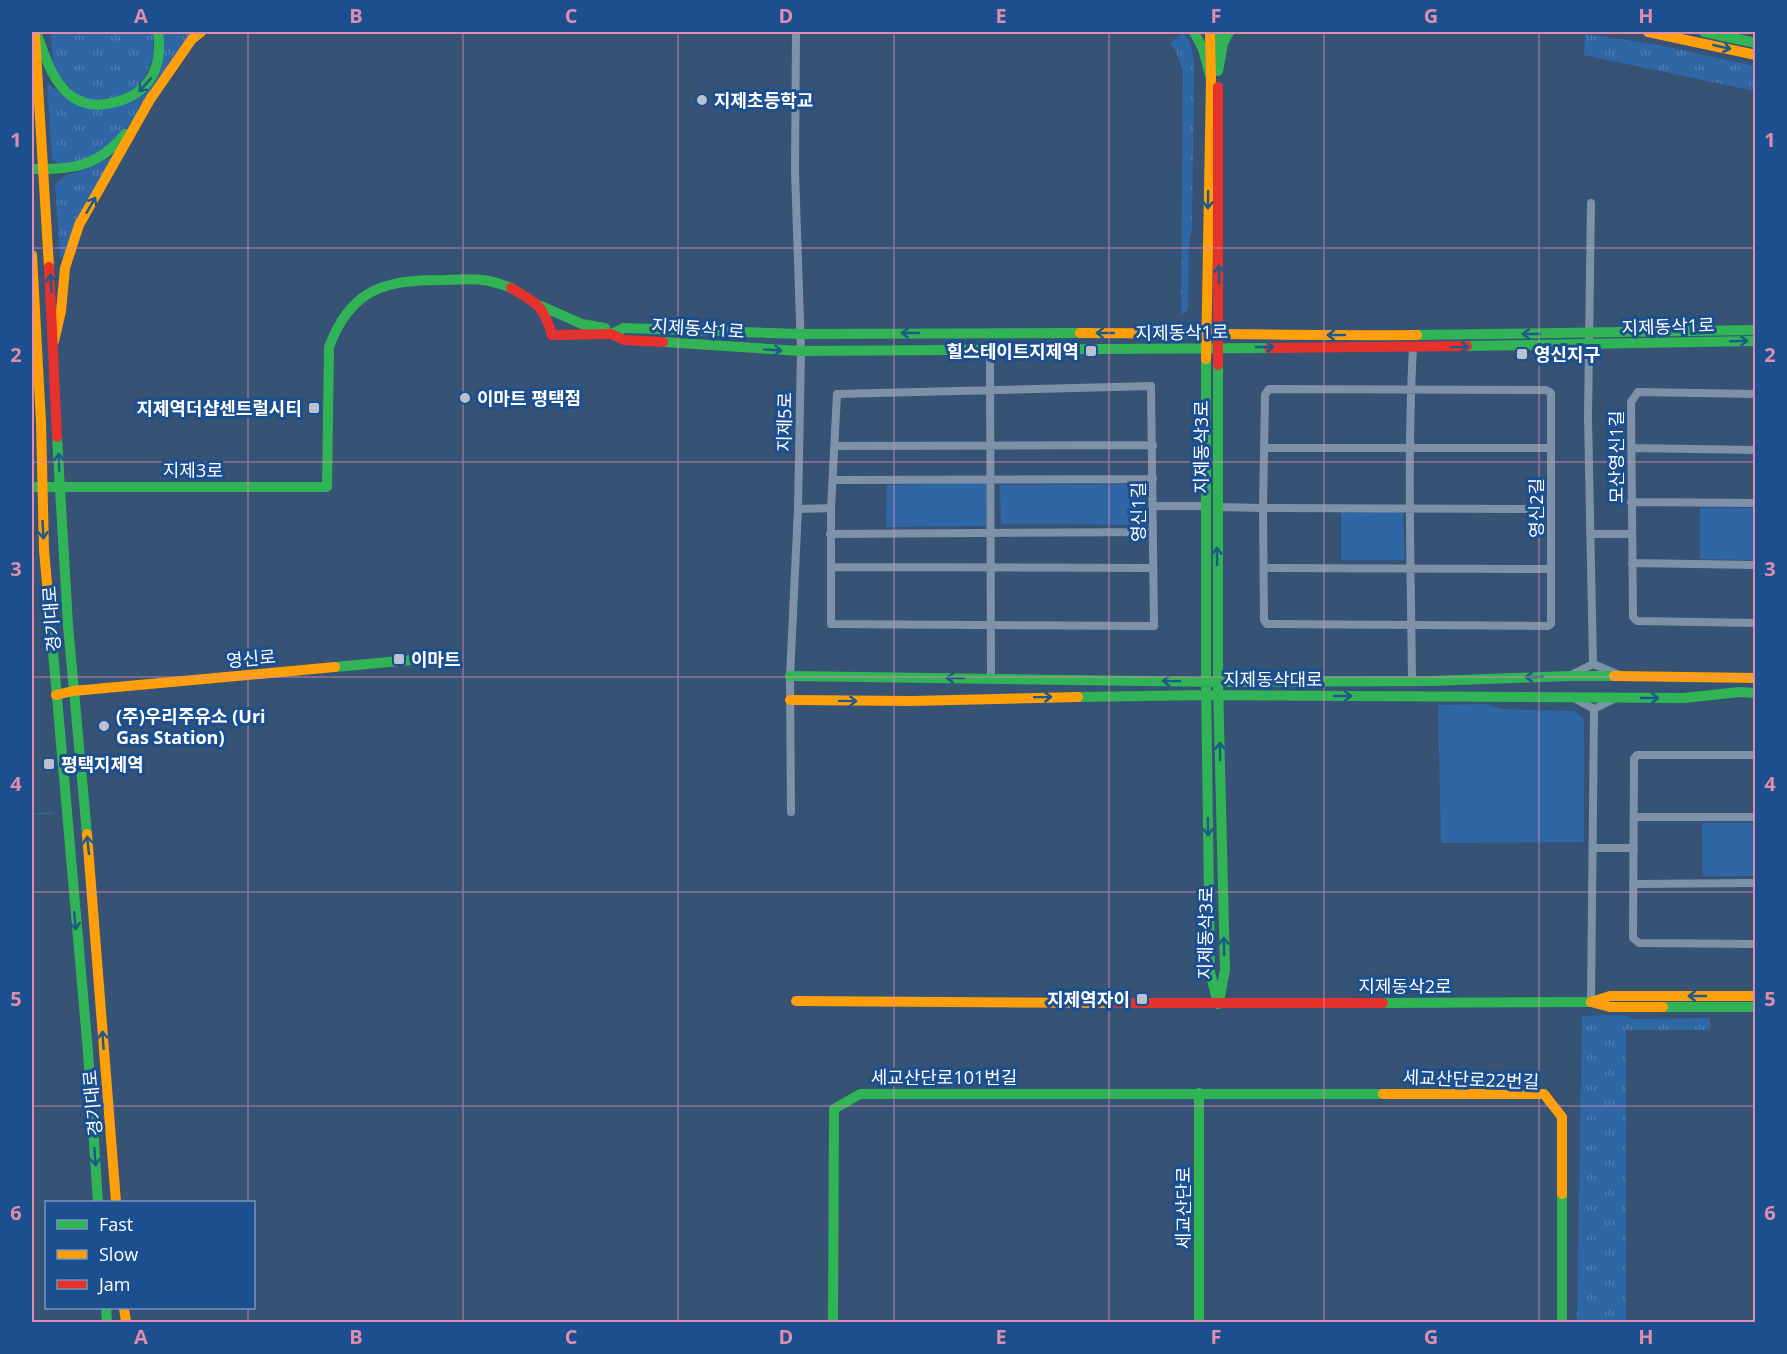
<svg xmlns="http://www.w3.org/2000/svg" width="1787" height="1354" viewBox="0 0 1787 1354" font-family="'Open Sans','Noto Sans KR',sans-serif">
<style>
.grass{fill:url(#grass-tufts)}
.park{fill:#2f66a5}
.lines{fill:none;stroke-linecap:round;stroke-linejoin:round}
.stream{stroke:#3b618d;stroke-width:2}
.street{stroke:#7d92a8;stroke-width:8}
.fast{stroke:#30b455;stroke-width:10}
.slow{stroke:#ff9f0a;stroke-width:10}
.jam{stroke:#e5322d;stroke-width:10}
.oneway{stroke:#1d5989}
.grid{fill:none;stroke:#e08cad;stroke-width:1.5;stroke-opacity:0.55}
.poi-dot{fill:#b9c2ce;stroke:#1b4f8f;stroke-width:2}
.labels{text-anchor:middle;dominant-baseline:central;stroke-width:6;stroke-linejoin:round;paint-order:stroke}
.poi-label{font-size:18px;font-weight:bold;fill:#fff;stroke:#1b4f8f;text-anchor:start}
.street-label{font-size:18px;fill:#fff;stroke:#1b4f8f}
.neatline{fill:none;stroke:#e08cad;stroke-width:2}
.grid-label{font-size:20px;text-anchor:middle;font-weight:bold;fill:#e08cad}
</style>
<defs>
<pattern id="grass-tufts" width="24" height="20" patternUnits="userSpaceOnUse" patternTransform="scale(1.5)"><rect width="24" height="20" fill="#2f66a5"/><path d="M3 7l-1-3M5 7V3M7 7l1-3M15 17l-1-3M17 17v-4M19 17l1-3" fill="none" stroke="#4e7db2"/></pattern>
</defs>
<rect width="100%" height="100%" fill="#365274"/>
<path class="grass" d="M50,32H153L154,55L145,76L137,87L122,96L86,100L75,93L54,69Z
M161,32H194L130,124L99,156L64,165L52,160L47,85L49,84L69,101L143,94Z
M1184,33L1191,44L1194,63L1192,230L1189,242L1188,309L1181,316L1183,73L1176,51L1170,43Z
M1585,34L1654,44L1755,66V91L1584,55Z
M112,157L63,257L60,258L55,185L66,175L88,169Z
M1625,1015L1632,1019L1710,1018V1030H1626V1322H1577L1582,1016Z"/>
<path class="park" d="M986,483V526L886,527L887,485Z
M1141,484L1143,525L1001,524L1000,485Z
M1700,508H1754L1756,557L1753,560L1700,559Z
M1341,511H1403L1405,560H1341Z
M1486,704L1501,709L1574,711L1584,719V842L1441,843L1438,705Z
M1702,823H1755V876H1703Z"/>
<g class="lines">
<path class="stream" d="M32,814L53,813"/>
<path class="street" d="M1591,203L1588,417L1593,664
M990,350L991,679
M1756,394L1638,392L1631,402L1633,617L1637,621L1756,623
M835,446L1153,445
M1264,448H1551
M1631,448L1756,450
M833,480L1153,479
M1631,502L1756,503
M1153,506H1206
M1217,507L1263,508L1264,620L1267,624L1548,626L1551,624V623C1551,546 1551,470 1551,393L1546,390L1269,389L1265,395L1263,508L1551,509
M798,509L831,508V624L1154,626L1151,386L837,394L831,508
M830,534L1153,532
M1590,534H1632
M1632,563L1756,565
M831,567L1153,568
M1264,568L1551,569
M1593,664L1617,674
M1573,674L1593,664
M1412,681C1411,570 1407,458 1413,347
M1574,698L1594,709
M1594,709L1614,699
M1756,755H1637L1634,759L1633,938L1639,943L1756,944
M791,812L790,676L798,509L801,351L795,171L796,32
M1634,817H1756
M1593,848H1634
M1633,884L1756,883
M1591,1002L1594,709"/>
<path class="fast" d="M36,32C45,55 51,80 71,96C82,104 93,106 106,104C146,98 164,71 158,32
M1194,32L1203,49L1211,79
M1217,32V54
M1704,32L1756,43
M1218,71L1223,43L1229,32
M32,169C72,170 98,167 125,134
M541,306L582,324L605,328
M611,334L624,328L800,334L1080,333
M1417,335L1756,330
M663,342L801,351L1269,348
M1467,346L1756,341
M1206,359V681L1210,972L1218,1004
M1218,365V682L1225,970L1219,1001
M57,437L68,625L87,834
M32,487H327L329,347C351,288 385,280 443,280C470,279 485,277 511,288
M50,617L88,1052L98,1202
M335,667L432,658
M790,676L1218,682L1432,681L1570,676H1614
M1078,697L1207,695L1684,698L1739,692L1756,693
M1383,1003L1591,1002
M1663,1007H1756
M1199,1093V1322
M1562,1194V1322
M106,1308L107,1322
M833,1322L834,1109L860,1094H1383"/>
<path class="slow" d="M1648,32L1756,55
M35,36L49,267
M147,104L192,39L201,32
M32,255L41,422L44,550L50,617
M32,293L34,304
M1080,333C1192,333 1305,336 1417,335
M54,341L61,311L65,268L79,225L152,96
M1206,359L1211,79L1210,32
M1614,676L1756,678
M56,695L73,691L335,667
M790,700L911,701L1078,697
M87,834L116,1202
M796,1001L1111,1003
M1663,1007H1610L1591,1002L1610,996H1756
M1383,1094H1544L1562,1117V1194
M124,1308L126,1322"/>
<path class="jam" d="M1218,87V365
M49,267L57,437
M511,288C537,303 543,305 552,335L611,334L624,340L663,342
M1269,348L1467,346
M1111,1003H1383"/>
</g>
<defs><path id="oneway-shaft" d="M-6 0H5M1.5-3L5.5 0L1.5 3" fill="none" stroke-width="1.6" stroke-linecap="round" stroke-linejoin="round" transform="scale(1.5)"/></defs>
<g class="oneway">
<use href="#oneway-shaft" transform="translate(1722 47) rotate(13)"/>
<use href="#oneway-shaft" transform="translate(145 85) rotate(132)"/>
<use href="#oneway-shaft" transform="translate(1208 200) rotate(91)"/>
<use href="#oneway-shaft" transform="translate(91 205) rotate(-60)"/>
<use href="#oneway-shaft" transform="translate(1219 274) rotate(-90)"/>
<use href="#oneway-shaft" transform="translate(51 283) rotate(-94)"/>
<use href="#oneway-shaft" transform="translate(910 333) rotate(180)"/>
<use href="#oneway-shaft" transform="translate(1105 333) rotate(-180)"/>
<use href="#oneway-shaft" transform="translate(1531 334) rotate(180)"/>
<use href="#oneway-shaft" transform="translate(1336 335) rotate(180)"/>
<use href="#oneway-shaft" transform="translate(1739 341) rotate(-2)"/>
<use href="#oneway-shaft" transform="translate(1265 347)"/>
<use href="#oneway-shaft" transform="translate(1460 347) rotate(-1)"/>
<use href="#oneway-shaft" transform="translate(773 350) rotate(4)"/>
<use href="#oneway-shaft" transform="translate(59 462) rotate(-92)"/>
<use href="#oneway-shaft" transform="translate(43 530) rotate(87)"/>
<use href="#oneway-shaft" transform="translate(1217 556) rotate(-90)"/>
<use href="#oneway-shaft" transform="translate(1534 677) rotate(178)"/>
<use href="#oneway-shaft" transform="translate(955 678) rotate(-179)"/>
<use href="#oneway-shaft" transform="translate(1171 681) rotate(-179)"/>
<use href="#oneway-shaft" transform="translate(1343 696)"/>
<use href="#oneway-shaft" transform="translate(1043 697) rotate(-1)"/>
<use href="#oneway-shaft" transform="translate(1650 698)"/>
<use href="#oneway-shaft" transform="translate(848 701) rotate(1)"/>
<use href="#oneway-shaft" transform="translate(1220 751) rotate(-91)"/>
<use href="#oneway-shaft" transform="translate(1208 827) rotate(89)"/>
<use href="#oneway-shaft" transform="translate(88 845) rotate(-96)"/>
<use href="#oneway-shaft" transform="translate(75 921) rotate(85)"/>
<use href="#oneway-shaft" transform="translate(1224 946) rotate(-91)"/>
<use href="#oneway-shaft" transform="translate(1697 996) rotate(-180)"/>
<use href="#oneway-shaft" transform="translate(103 1040) rotate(-94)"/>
<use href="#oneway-shaft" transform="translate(95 1157) rotate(86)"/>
</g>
<path class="grid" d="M248,32V1202M463,32V1322M678,32V1322M894,32V1322M1109,32V1322M1324,32V1322M1539,32V1322M32,248H1756M32,462H1756M32,677H1756M32,892H1756M32,1106H1756M248,1308V1322"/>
<g class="poi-dot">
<circle cx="702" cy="100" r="6"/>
<rect x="1085" y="345" width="12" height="12" rx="3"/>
<rect x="1516" y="348" width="12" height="12" rx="3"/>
<circle cx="465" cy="398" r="6"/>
<rect x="308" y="402" width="12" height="12" rx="3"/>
<rect x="393" y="653" width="12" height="12" rx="3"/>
<circle cx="104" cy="726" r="6"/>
<rect x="43" y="758" width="12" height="12" rx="3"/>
<rect x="1136" y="993" width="12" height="12" rx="3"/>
</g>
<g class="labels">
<g class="poi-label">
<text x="714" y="100">지제초등학교</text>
<text x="1079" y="351" text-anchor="end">힐스테이트지제역</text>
<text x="1534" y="354">영신지구</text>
<text x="477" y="398">이마트 평택점</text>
<text x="302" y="408" text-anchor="end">지제역더샵센트럴시티</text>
<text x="411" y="659">이마트</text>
<text x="116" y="716">(주)우리주유소 (Uri<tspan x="116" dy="21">Gas Station)</tspan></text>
<text x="61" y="764">평택지제역</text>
<text x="1130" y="999" text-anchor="end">지제역자이</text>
</g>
<g class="street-label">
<text transform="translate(1668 326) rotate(-2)">지제동삭1로</text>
<text transform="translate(698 328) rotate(4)">지제동삭1로</text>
<text transform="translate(1182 332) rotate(-1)">지제동삭1로</text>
<text transform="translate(784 422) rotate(-89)">지제5로</text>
<text transform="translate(1201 447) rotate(-90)">지제동삭3로</text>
<text transform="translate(1616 457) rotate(-90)">모산영신1길</text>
<text x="193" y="470">지제3로</text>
<text transform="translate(1536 508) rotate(-90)">영신2길</text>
<text transform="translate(1138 512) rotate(-90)">영신1길</text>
<text transform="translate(51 619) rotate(-94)">경기대로</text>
<text transform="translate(251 658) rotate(-5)">영신로</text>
<text x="1273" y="679">지제동삭대로</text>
<text transform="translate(1205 933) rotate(-89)">지제동삭3로</text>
<text x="1405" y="986">지제동삭2로</text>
<text x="944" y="1077">세교산단로101번길</text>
<text transform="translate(1471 1079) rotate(2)">세교산단로22번길</text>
<text transform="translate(92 1103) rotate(-95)">경기대로</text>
<text transform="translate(1183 1208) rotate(-90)">세교산단로</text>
</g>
</g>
<rect width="1787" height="1354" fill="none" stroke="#1b4f8f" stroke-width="66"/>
<rect x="45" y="1201" width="210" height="108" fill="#1b4f8f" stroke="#7695bc" stroke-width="1.5"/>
<rect x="57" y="1220" width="30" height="9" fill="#30b455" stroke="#7695bc" stroke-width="1.5"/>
<text x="99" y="1231" font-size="18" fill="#ffffff">Fast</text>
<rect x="57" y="1250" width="30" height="9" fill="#ff9f0a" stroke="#7695bc" stroke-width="1.5"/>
<text x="99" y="1261" font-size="18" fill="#ffffff">Slow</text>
<rect x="57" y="1280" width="30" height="9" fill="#e5322d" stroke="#7695bc" stroke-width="1.5"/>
<text x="99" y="1291" font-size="18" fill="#ffffff">Jam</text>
<rect x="33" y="33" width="1721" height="1288" class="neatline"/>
<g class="grid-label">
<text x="141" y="23">A</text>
<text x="356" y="23">B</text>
<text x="571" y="23">C</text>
<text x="786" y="23">D</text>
<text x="1001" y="23">E</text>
<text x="1216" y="23">F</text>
<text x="1431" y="23">G</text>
<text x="1646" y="23">H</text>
<text x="16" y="147">1</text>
<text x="1770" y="147">1</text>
<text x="16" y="362">2</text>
<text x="1770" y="362">2</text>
<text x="16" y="576">3</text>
<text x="1770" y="576">3</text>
<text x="16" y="791">4</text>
<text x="1770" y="791">4</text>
<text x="16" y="1006">5</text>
<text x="1770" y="1006">5</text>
<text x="16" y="1220">6</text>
<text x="1770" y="1220">6</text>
<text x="141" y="1344">A</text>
<text x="356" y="1344">B</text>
<text x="571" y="1344">C</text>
<text x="786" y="1344">D</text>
<text x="1001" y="1344">E</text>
<text x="1216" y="1344">F</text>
<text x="1431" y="1344">G</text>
<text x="1646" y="1344">H</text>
</g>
</svg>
